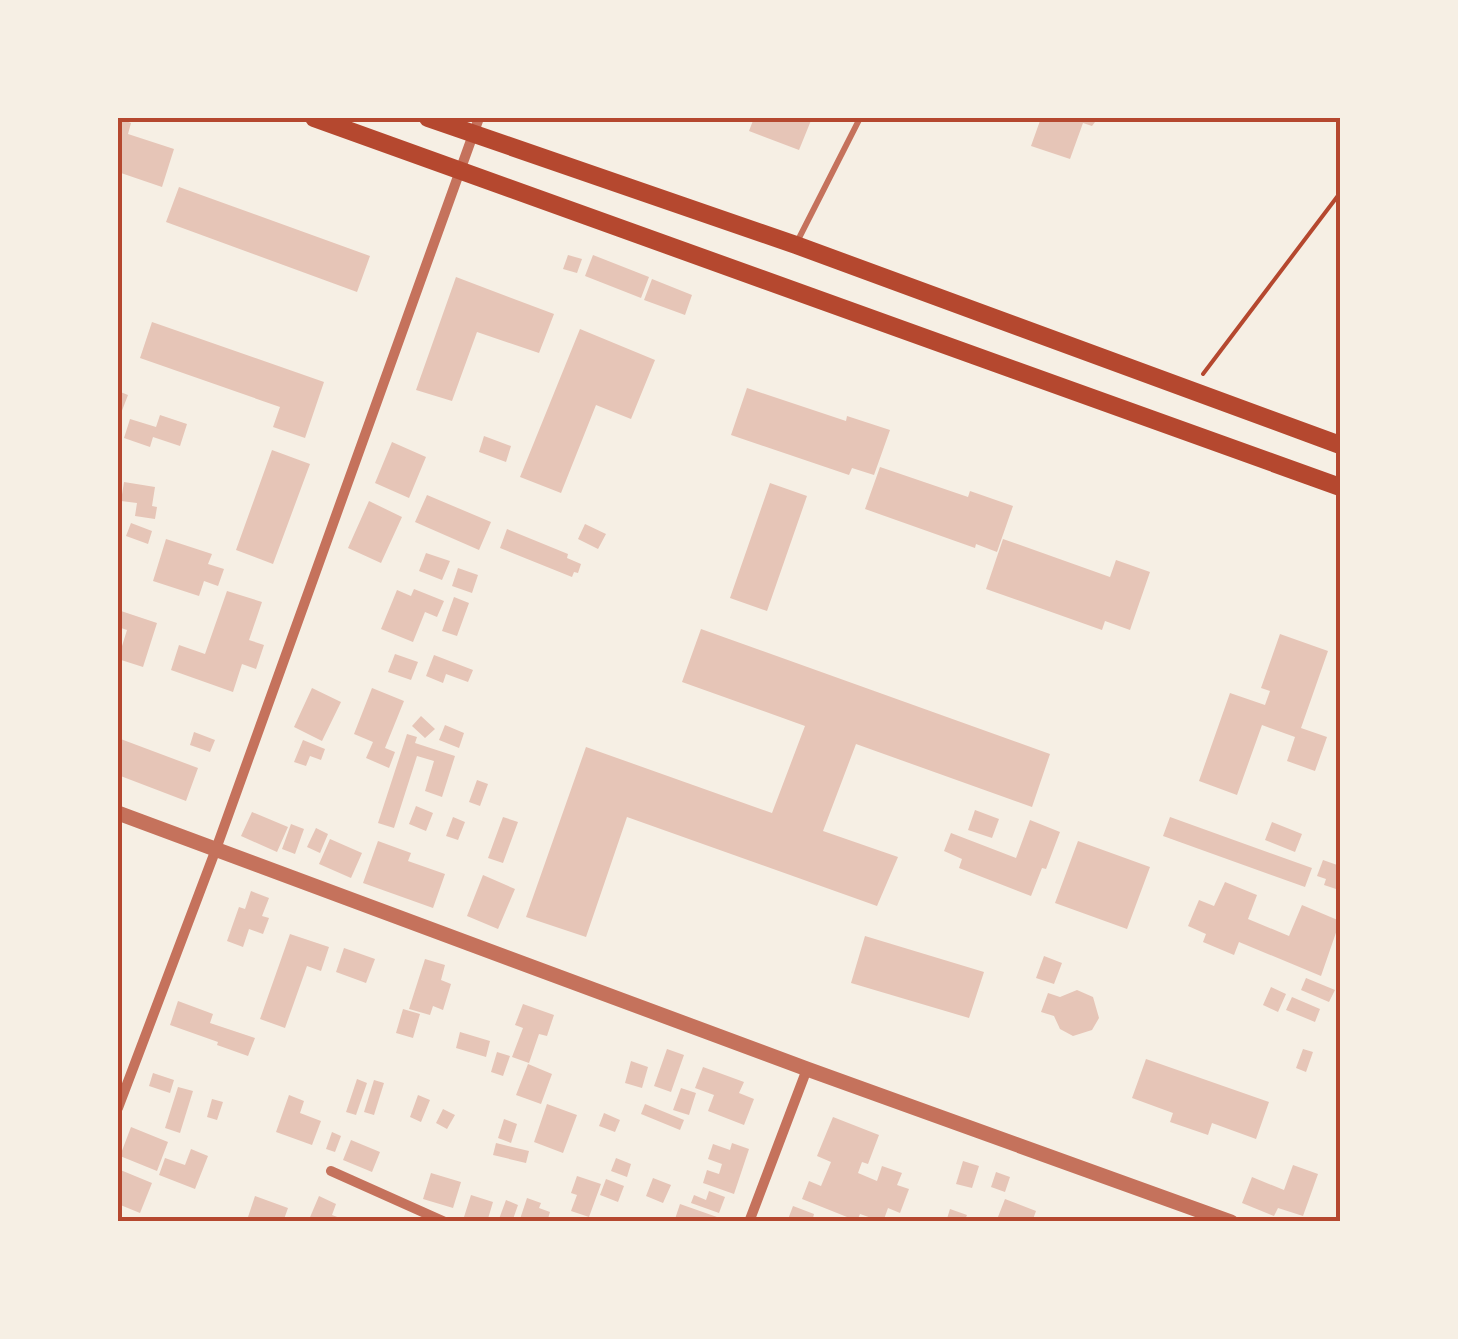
<svg xmlns="http://www.w3.org/2000/svg" width="1458" height="1339" viewBox="0 0 1458 1339" font-family="Lato,sans-serif">
<style>
.building{fill:#e6c5b7}
.lines{fill:none;stroke-linecap:round;stroke-linejoin:round}
.path{stroke:#b5482f;stroke-width:4}
.service{stroke:#c5725c;stroke-width:6}
.minor{stroke:#c5725c;stroke-width:10}
.tertiary{stroke:#c5725c;stroke-width:15}
.secondary{stroke:#b5482f;stroke-width:18}
.neatline{fill:none;stroke:#b5482f;stroke-width:4}
</style>
<rect width="100%" height="100%" fill="#f6efe4"/>
<path class="building" d="M118,118L131,123L128,134L174,149L162,187L118,172Z
M754,118H812L799,150L749,131Z
M1041,118H1098L1092,126L1083,123L1070,159L1031,146Z
M179,187L370,256L357,292L166,222Z
M568,255L582,259L577,273L563,269Z
M593,255L649,277L641,298L585,276Z
M456,277L554,314L539,353L477,332L452,401L416,390Z
M652,279L692,295L685,315L644,300Z
M152,322L324,382L305,438L273,427L280,407L140,358Z
M580,329L655,360L631,419L596,405L561,493L520,477Z
M747,388L846,421L847,416L890,430L874,475L852,468L849,475L731,435Z
M118,391L128,395L118,421Z
M160,415L187,424L180,446L153,437L150,447L124,438L130,419L156,427Z
M484,436L511,446L506,462L479,452Z
M392,442L426,457L409,498L375,483Z
M272,450L310,464L273,564L236,550Z
M880,467L968,497L970,491L1013,506L997,552L976,544L975,548L865,509Z
M124,482L155,487L152,506L157,507L155,519L135,516L137,503L121,501Z
M770,483L807,496L767,611L730,598Z
M427,495L491,522L479,550L415,522Z
M369,501L402,517L381,563L348,548Z
M131,523L152,531L148,544L126,536Z
M585,524L606,534L598,549L578,539Z
M507,529L568,554L567,558L581,564L578,573L574,572L572,577L500,548Z
M166,539L212,554L208,564L224,569L218,586L204,581L199,596L153,581Z
M1003,539L1110,577L1116,560L1150,572L1130,630L1105,621L1102,630L986,589Z
M426,553L450,561L442,580L419,571Z
M458,568L478,575L472,593L452,586Z
M414,589L444,601L437,617L425,612L413,642L381,629L397,590L411,596Z
M227,591L262,602L249,640L264,645L256,669L242,664L233,692L171,670L179,645L205,654Z
M454,597L469,603L457,636L442,631Z
M118,610L157,623L143,667L118,659L127,630L118,627Z
M701,629L1050,754L1032,807L856,744L823,831L898,857L877,906L627,817L586,937L526,917L586,747L772,813L805,726L682,682Z
M1280,634L1328,651L1301,728L1327,737L1315,771L1287,761L1295,737L1262,725L1237,795L1199,781L1230,693L1265,705L1270,691L1261,688Z
M395,654L418,662L411,680L388,672Z
M434,655L473,670L468,682L446,674L443,683L426,676Z
M312,688L341,702L322,741L294,727Z
M372,688L404,701L385,748L395,752L389,768L366,758L373,742L354,734Z
M421,716L435,729L425,738L412,726Z
M445,725L464,733L459,748L439,740Z
M194,732L215,740L210,752L190,745Z
M407,734L417,737L415,743L455,756L442,797L425,791L434,761L417,756L394,828L378,823Z
M118,738L198,768L186,801L118,775Z
M303,740L325,749L321,760L310,756L306,766L294,762Z
M477,780L488,784L480,806L469,802Z
M416,806L433,813L426,831L409,824Z
M975,810L999,819L992,838L968,830Z
M252,812L288,827L277,852L241,836Z
M453,817L465,822L458,840L446,836Z
M503,817L518,822L503,863L488,858Z
M1170,817L1312,868L1305,887L1163,836Z
M1030,820L1060,832L1046,869L1042,868L1031,896L959,868L962,859L944,851L951,833L1016,858Z
M1272,822L1302,834L1295,852L1265,840Z
M291,824L304,829L295,854L282,849Z
M316,828L328,834L320,853L307,847Z
M330,839L362,853L351,878L319,864Z
M378,841L411,853L408,861L445,874L433,908L363,883Z
M1078,841L1150,867L1127,929L1055,903Z
M1323,860L1340,866V885L1338,884L1336,889L1324,885L1326,879L1317,876Z
M483,875L515,889L498,929L467,916Z
M1225,882L1257,895L1248,919L1289,936L1302,905L1340,921L1321,976L1239,942L1234,955L1203,942L1206,934L1188,926L1199,900L1214,906Z
M251,891L269,898L262,916L269,918L263,934L249,929L243,947L227,941L239,907L245,909Z
M290,934L329,947L321,971L307,966L285,1028L260,1019Z
M865,936L984,972L969,1018L851,983Z
M344,948L375,959L366,983L336,972Z
M1044,956L1062,963L1054,984L1036,978Z
M425,959L445,965L441,980L451,984L443,1010L433,1006L430,1015L409,1009Z
M1306,978L1335,990L1329,1002L1301,990Z
M1271,987L1286,994L1278,1012L1263,1005Z
M1077,990L1093,997L1099,1018L1092,1030L1073,1036L1060,1029L1054,1016L1041,1012L1048,993L1060,997Z
M1292,997L1320,1009L1315,1022L1286,1010Z
M178,1001L213,1014L210,1023L255,1038L248,1056L217,1045L218,1042L170,1025Z
M523,1004L554,1015L547,1036L539,1034L529,1063L512,1057L523,1028L515,1025Z
M403,1009L420,1014L413,1038L396,1033Z
M460,1032L490,1041L486,1057L456,1048Z
M667,1049L684,1055L671,1092L654,1086Z
M1303,1049L1313,1052L1306,1072L1296,1068Z
M497,1052L510,1056L503,1076L491,1072Z
M1146,1059L1269,1102L1256,1139L1212,1123L1208,1135L1170,1122L1173,1113L1132,1098Z
M631,1061L648,1067L642,1088L625,1083Z
M528,1064L552,1074L541,1104L516,1095Z
M703,1067L744,1082L739,1093L754,1099L744,1125L708,1111L714,1095L695,1088Z
M153,1073L174,1080L170,1093L149,1086Z
M357,1079L367,1083L356,1115L346,1112Z
M374,1080L384,1083L374,1115L364,1112Z
M178,1087L193,1091L180,1133L165,1128Z
M681,1088L696,1093L689,1115L673,1110Z
M289,1095L304,1101L300,1113L321,1121L312,1145L276,1132Z
M418,1095L430,1100L421,1122L410,1117Z
M212,1099L223,1102L217,1120L207,1117Z
M547,1104L577,1115L563,1153L534,1142Z
M645,1104L684,1120L680,1130L641,1114Z
M443,1109L455,1115L447,1129L436,1123Z
M604,1113L620,1120L615,1132L599,1126Z
M833,1117L879,1135L868,1164L862,1162L858,1173L877,1181L882,1166L902,1173L897,1185L909,1189L900,1213L888,1208L883,1222L860,1214L857,1221L802,1199L809,1181L821,1186L831,1162L817,1156Z
M504,1119L517,1124L511,1143L498,1138Z
M131,1127L168,1142L157,1171L120,1156Z
M332,1132L341,1136L335,1152L326,1149Z
M351,1140L380,1152L372,1172L343,1160Z
M496,1143L529,1151L526,1163L493,1155Z
M732,1143L749,1149L734,1194L703,1183L707,1170L719,1174L722,1164L708,1159L713,1144L730,1150Z
M191,1149L208,1156L195,1189L159,1175L165,1158L185,1165Z
M616,1158L631,1164L627,1177L611,1171Z
M963,1161L979,1166L972,1188L956,1184Z
M1293,1165L1318,1174L1303,1216L1278,1208L1274,1216L1242,1203L1252,1177L1284,1190Z
M118,1169L152,1183L140,1213L118,1204Z
M996,1172L1010,1177L1005,1192L991,1187Z
M431,1173L461,1182L453,1208L423,1199Z
M577,1176L601,1184L589,1217L571,1211L577,1195L571,1193Z
M653,1178L671,1185L663,1203L646,1196Z
M606,1179L624,1186L618,1202L600,1195Z
M709,1191L725,1197L719,1213L691,1203L694,1195L706,1200Z
M471,1195L493,1202L487,1222L464,1217Z
M255,1196L288,1208L283,1222H262L248,1217Z
M319,1196L336,1204L332,1215L340,1218L339,1222H308Z
M527,1198L541,1203L539,1208L550,1212L547,1222H519Z
M1005,1199L1036,1211L1032,1222H996Z
M506,1200L518,1205L512,1222L499,1219Z
M680,1204L717,1217L716,1222H674Z
M793,1206L814,1214L812,1222H787Z
M950,1209L967,1215L964,1222H946Z"/>
<g class="lines">
<path class="path" d="M1203,374L1340,193"/>
<path class="service" d="M796,244L860,118"/>
<path class="minor" d="M118,1108L216,849L479,118
M331,1171L445,1222
M749,1222L807,1069"/>
<path class="tertiary" d="M118,813L807,1069L1231,1222"/>
<path class="secondary" d="M314,118L1340,487
M428,118L796,245L1340,445"/>
</g>
<rect width="1458" height="1339" fill="none" stroke="#f6efe4" stroke-width="240"/>
<rect x="120" y="120" width="1218" height="1099" class="neatline"/>
</svg>
